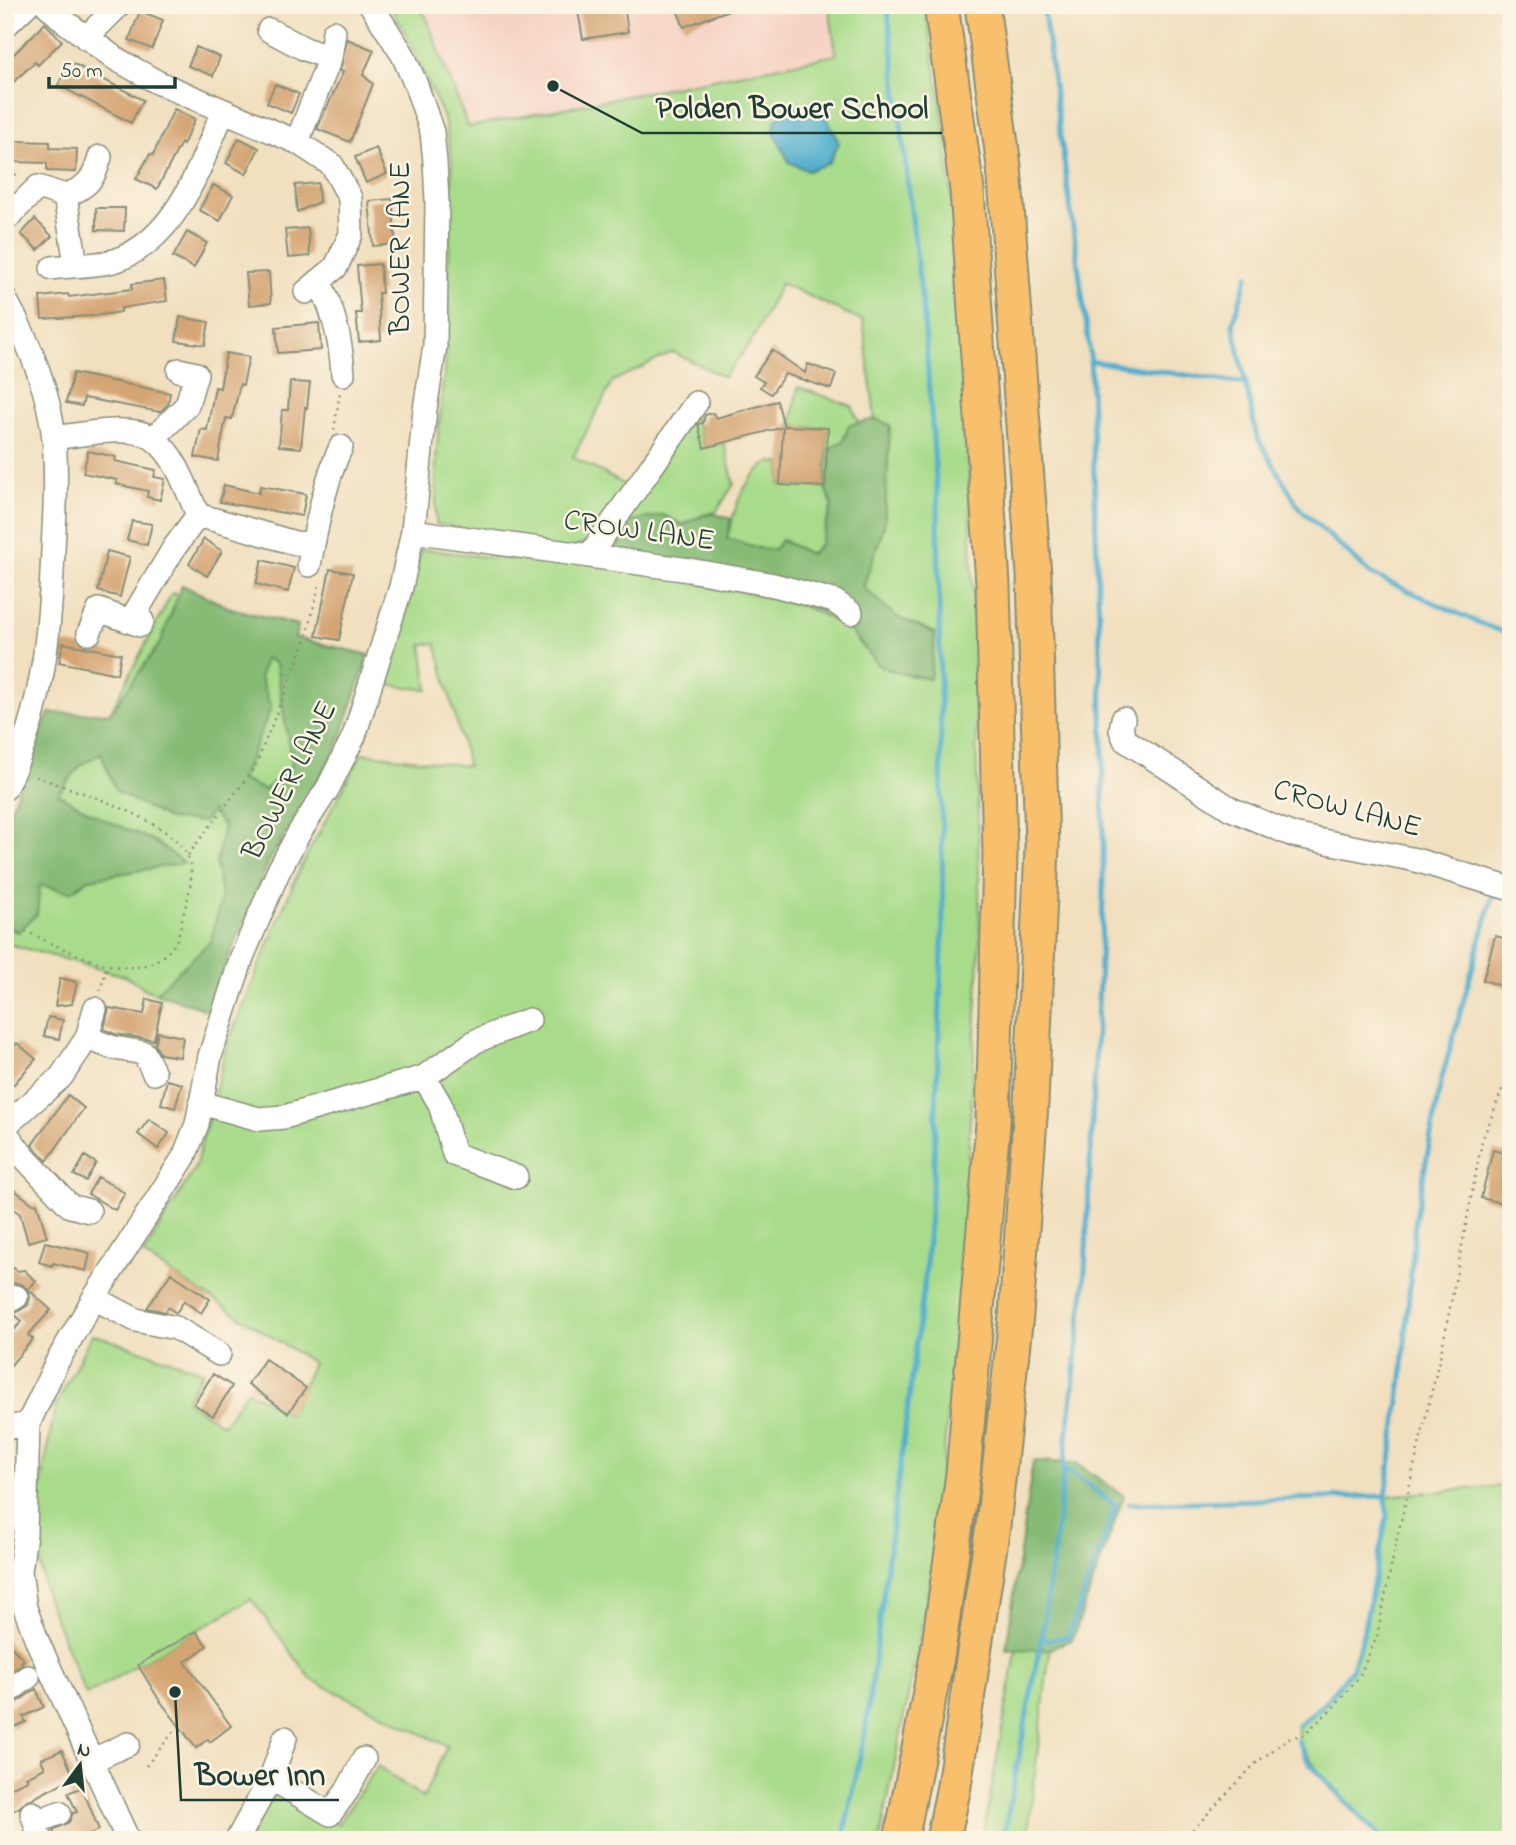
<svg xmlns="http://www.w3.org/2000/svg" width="1516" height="1845" viewBox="0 0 1516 1845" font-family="'Indie Flower',sans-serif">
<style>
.built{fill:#f6d2c3}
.green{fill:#a8db8a;stroke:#648c5f;stroke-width:2;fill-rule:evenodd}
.forest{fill:#86bb76;stroke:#527c55;stroke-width:2;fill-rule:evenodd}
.water{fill:#4eadcd;stroke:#367580;stroke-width:2}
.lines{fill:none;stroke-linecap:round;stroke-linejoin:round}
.stream{stroke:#4eadcd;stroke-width:5}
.building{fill:#d4a472}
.minor-casing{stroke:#888e79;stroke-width:26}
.highway-casing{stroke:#888e79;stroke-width:37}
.path{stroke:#888e79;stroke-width:2.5;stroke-dasharray:2 5;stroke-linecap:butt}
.minor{stroke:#fff;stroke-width:23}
.highway{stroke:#f8bf6c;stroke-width:33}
.labels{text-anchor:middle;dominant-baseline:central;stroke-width:5;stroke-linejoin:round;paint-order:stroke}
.street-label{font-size:30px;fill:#1f3d34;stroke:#fcf5e5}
.leader{fill:none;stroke:#1f3d34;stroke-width:2.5}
.callout-dot{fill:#1f3d34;stroke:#fcf5e5;stroke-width:2.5}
.callout-label{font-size:32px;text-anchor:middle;font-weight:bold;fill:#1f3d34;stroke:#fcf5e5;stroke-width:5;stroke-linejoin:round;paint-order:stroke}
</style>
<rect width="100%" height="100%" fill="#fcf5e5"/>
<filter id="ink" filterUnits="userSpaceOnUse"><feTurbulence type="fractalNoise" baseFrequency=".0143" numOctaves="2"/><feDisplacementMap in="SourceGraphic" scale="14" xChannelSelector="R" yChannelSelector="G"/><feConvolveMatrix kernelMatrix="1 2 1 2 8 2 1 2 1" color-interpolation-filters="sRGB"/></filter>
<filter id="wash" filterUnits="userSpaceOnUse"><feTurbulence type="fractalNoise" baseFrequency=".00686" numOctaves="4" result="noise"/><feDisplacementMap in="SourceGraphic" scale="28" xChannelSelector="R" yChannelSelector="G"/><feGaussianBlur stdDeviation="1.57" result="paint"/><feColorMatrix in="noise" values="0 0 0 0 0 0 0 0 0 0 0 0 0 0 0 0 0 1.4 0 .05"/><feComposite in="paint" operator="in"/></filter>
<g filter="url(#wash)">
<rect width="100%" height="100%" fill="#f1dfbe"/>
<path class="built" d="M389,5H850L837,55L447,133L444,118L404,30Z"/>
<path class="green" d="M389,5H418L426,17L468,127L836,55L829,5H925L945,130L964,328L975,656L980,941L963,1252L932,1572L880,1840H247L273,1789L338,1824L378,1766L423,1798L447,1746L312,1680L251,1599L86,1695L46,1596L37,1549L41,1486L55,1407L92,1334L203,1371L186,1401L223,1425L247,1390L290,1415L313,1363L143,1255L195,1168L227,1045L299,870L362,753L468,766L436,643L422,645L428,690L386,684L421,549L512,560L525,540L436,524V457L446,354L452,160L444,118L404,30ZM781,283L863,321L875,419L890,426L884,526L863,587L896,617L935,633L929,679L900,673L879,666L847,627L806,607L751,593L588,563L575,547L589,541L631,488L573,457L613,381L673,352L724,377L751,342Z
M798,387L852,406L859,423L849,425L843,441L827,450L828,428L791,426Z
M694,413L704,447L724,443L734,484L716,512L703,515L683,525L663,515L615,554L603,550Z
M770,462L781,463L780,485L825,487L832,505L820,545L810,554L782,540L774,550L761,549L727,538C734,510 743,477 770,462Z
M172,593L298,625L295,638L369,655L337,747L269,861L207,1010L149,991L125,976L5,943V854L63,788L74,753L80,715L110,713Z
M1511,1485V1840H1381L1331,1789L1298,1741V1725L1330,1696L1351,1670L1361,1643L1387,1516L1386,1496Z
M1017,1647L1050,1649L1027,1840H982Z"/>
<path class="forest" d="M875,419L890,425L884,526L863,587L896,617L935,633L930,679L900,673L879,666L847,627L806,607L799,588L615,554L628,522L663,515L683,525C703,515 710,510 731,519L727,538L761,549L774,550L781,540L810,554L820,545L832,505L825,487L827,450L843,441L849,425Z
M182,585L232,609L298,625L295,638L369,655L337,747L269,861L207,1010L155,993L211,941L221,898L216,863L224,827L212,811L203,822L168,819L116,791L101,753L80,766L58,794L101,818L154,841L184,863L89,879L71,892L40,885L37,914L18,932L8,928L7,818L49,713H110L160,643ZM265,658L276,664L292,765L265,790L241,780L271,708L260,677Z
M1033,1461L1076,1463L1124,1496L1072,1640L1050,1649L1006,1650Z"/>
<path class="water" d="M810,103L824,112L839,143L829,163L808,171L789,162L774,132L775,121L786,110Z"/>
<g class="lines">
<path class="stream" d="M1248,275L1233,323L1257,437L1300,509L1371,574L1477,622L1511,635
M1091,361L1246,384
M1129,1504L1386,1496
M1041,1640L1068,1637L1116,1506L1064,1468
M1298,1725L1325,1703L1351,1670L1361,1643L1387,1516L1386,1496L1402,1378L1415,1222L1441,1081L1494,891
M1298,1741L1309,1763L1383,1840
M843,1840L865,1732L925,1277L934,1161L943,923L938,506L924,320L887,5
M1003,1840L1041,1640L1057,1528L1084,1289L1103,901V742L1090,353L1043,5"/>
</g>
<g id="blocks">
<path class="building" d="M577,5H624L628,32L583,39Z
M675,5H737V7L684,27Z
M140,11L163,20L152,49L129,40Z
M45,23L62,41L38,65L35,62L5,90V49L12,56Z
M347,39L374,50L363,75L373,84L350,142L317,129L343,72L340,71Z
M196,47L220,57L213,76L188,66Z
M70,62L143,100L131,123L58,85Z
M275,84L299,94L291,113L267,103Z
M174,109L195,119L183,145L181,143L157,189L136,179L150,154L153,155Z
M239,138L259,148L246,174L226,163Z
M16,141L50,142V148L77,149L76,172L47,171V163L15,162Z
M376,148L387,174L366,183L355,157Z
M318,183L319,202L297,212L295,185Z
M213,185L233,195L220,221L199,210Z
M392,199L396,244L373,246L369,201Z
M96,208H125L124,231L96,230Z
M35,219L52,236L38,250L21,234Z
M308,228L310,256L288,258L285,230Z
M187,232L207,243L194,268L173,257Z
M380,264L382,293H378L381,340L359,342L356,313H361L357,266Z
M269,272L271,303L249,305L246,273Z
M164,280L167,301L121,308V312L93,316L42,319L40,297L68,294L69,297L132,289V284Z
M180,317L209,322L205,345L176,341Z
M319,323L321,350L278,353L276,327Z
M772,350L805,373L808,364L836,374L831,389L785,374L771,394L760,387L764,382L754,376Z
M226,353L249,357L243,385L240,384L232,419L226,418L218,461L195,457L201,429L207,430L215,387L220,388Z
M73,373L170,393L168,404L160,412L84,398L82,406L66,403Z
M290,382L310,383L307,408L305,407L301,448L279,446L282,410H288Z
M777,401L784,426L828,428L825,487L780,485L783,427L704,448L698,424L703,423L705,415L713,413L716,418Z
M88,451L116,457L115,461L156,470L154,477L165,479L160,500L147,497L148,491L116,484L117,480L83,473Z
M224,485L259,493L260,486L306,494L302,516L220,502Z
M132,521L152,524L147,545L127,540Z
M204,539L222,551L207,576L189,564Z
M107,551L130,557L120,597L98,591Z
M262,560L294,568L288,592L256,584Z
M330,569L353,573L339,640L316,636Z
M63,643L121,654L117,674L59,662Z
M1495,936L1511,940V989L1483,980Z
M60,978L77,982L72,1004L55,1006Z
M147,999L162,1003L154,1040L115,1034L104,1029L109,1008L144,1014Z
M48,1017L63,1020L59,1039L44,1036Z
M158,1032L183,1037L180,1057L160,1054L155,1045Z
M17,1043L36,1059L5,1094V1058Z
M167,1080L182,1084L175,1108L161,1104Z
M68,1095L84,1108L47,1161L32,1145Z
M149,1119L169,1133L158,1149L138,1134Z
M1493,1150L1511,1155V1205L1481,1198Z
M85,1156L96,1163L86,1181L74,1175Z
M98,1177L125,1193L115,1210L88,1194Z
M5,1183L33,1204L37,1203L47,1237L28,1242L20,1214L5,1202Z
M45,1242L90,1253L86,1271L53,1263L52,1266L39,1262Z
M5,1260L17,1271L24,1270L36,1281L28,1289L51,1310L28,1335L33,1339L5,1372V1340L22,1321L14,1314L28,1305L30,1297L28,1290L23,1285L16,1283L5,1287Z
M171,1273L210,1299L201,1313L184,1301L176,1313L168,1307L165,1312L147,1308Z
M265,1359L306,1388L288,1413L248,1384Z
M213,1374L232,1386L213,1416L194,1404Z
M196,1631L207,1646L185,1662L231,1726L210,1742L208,1739L196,1748L158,1698L138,1665Z
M5,1640L24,1660L21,1662L23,1664L5,1676Z
M36,1689L44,1707L23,1717L26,1722L12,1728L5,1708L13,1705Z
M62,1750L74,1777L32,1799L27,1800L19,1808L5,1814V1790L28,1780L26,1777L45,1768L41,1759Z
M82,1787L99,1830L74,1840H57L53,1830L69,1822L73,1813L77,1812L68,1793Z"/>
</g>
</g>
<g filter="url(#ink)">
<use href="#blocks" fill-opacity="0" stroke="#888e79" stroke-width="2"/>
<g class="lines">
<g class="minor-casing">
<path id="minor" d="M47,5L64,21L116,59L159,83L297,142L332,165L350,198L351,234L336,267L306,292
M5,26L27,5
M269,30L305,49L330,58
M86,38L119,5
M297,142L330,58L334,32
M65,196L76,264
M6,219L38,187L65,196C87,187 94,180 100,157
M52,268C71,265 100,266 117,260C178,237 200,166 223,111
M319,281C334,311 341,340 343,374
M5,299C28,340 49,391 54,439C57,475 55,513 53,550C50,633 43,713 5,788
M54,438C80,435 134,422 155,440C177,457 187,491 198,515
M154,438L187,405L196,374L179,370
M413,531L689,570L774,585L834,601L851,613
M589,556L696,403
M309,565C316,529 325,480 341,447
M131,620L174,548L198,515L295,543L313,544
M89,633L99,610L140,625L142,621
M1123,719L1121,730L1125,740L1231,809L1293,835L1416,860L1511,889
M87,1038L95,1009
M424,1077L476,1041L529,1020
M201,1103L259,1119L284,1117L424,1077L440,1104L454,1154L516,1177
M5,1126L61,1077L87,1038L114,1048L144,1053L154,1073
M5,1132L23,1156L70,1206L89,1211
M94,1298L136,1320L176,1328L219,1354
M5,1303L16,1297
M5,1428L28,1424
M5,1694L28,1677
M91,1761L128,1744
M271,1778L285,1738
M32,1813L41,1840
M36,1822L59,1813
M128,1840L38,1643L25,1608L20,1571L25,1534L28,1424L57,1362L94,1298L184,1157L197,1124L210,1056L242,957L278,872L299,833L328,788L354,736L401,587L413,531L425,409L435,346L437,201L435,162L432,132L416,85L403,55L371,5
M237,1840L271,1778L330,1814L347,1791L364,1759"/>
</g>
<g class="highway-casing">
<path id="highway" d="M901,1840L938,1651L963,1474L993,1123L1000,854L993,584L967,190L941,5
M943,1840L954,1786L993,1526L1016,1315L1031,1104L1042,847L1034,575L1004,166L982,5"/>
</g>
<path class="path" d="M5,164L19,178
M334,430L340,392
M5,696L15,700
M188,855L255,767L306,639L320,581
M25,931C56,945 108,974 142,966C154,963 166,956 173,946C179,939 180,926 183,916C191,886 200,861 173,838C139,809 73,790 31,775
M100,991L108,964
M146,1766L176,1729
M1183,1840L1255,1764L1289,1738L1303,1735L1332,1709L1359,1677L1377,1636L1397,1538L1443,1344L1482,1141L1511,1067"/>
<use href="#minor" class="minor"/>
<use href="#highway" class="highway"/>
</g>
</g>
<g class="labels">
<g class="street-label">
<text transform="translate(402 248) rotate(-90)">BOWER LANE</text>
<text transform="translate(639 532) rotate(8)">CROW LANE</text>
<text transform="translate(291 781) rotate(-63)">BOWER LANE</text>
<text transform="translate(1347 810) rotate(15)">CROW LANE</text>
</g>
</g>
<path class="leader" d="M553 86L642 133H942M175 1692L181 1800H339"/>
<g class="callout-dot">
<circle cx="553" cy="86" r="7"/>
<circle cx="175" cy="1692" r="7"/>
</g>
<g class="callout-label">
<text x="792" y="118">Polden Bower School</text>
<text x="260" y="1785">Bower Inn</text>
</g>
<rect width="1516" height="1845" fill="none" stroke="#fcf5e5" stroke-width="28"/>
<g transform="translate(80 1765) rotate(15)" stroke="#fcf5e5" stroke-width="5" paint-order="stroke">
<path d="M0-5L12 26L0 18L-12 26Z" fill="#1f3d34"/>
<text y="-10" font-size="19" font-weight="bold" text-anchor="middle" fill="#1f3d34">N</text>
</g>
<path d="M49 77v10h126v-10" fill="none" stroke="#1f3d34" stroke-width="3.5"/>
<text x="60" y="77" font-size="21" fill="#1f3d34" stroke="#fcf5e5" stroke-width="5" paint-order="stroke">50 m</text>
</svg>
